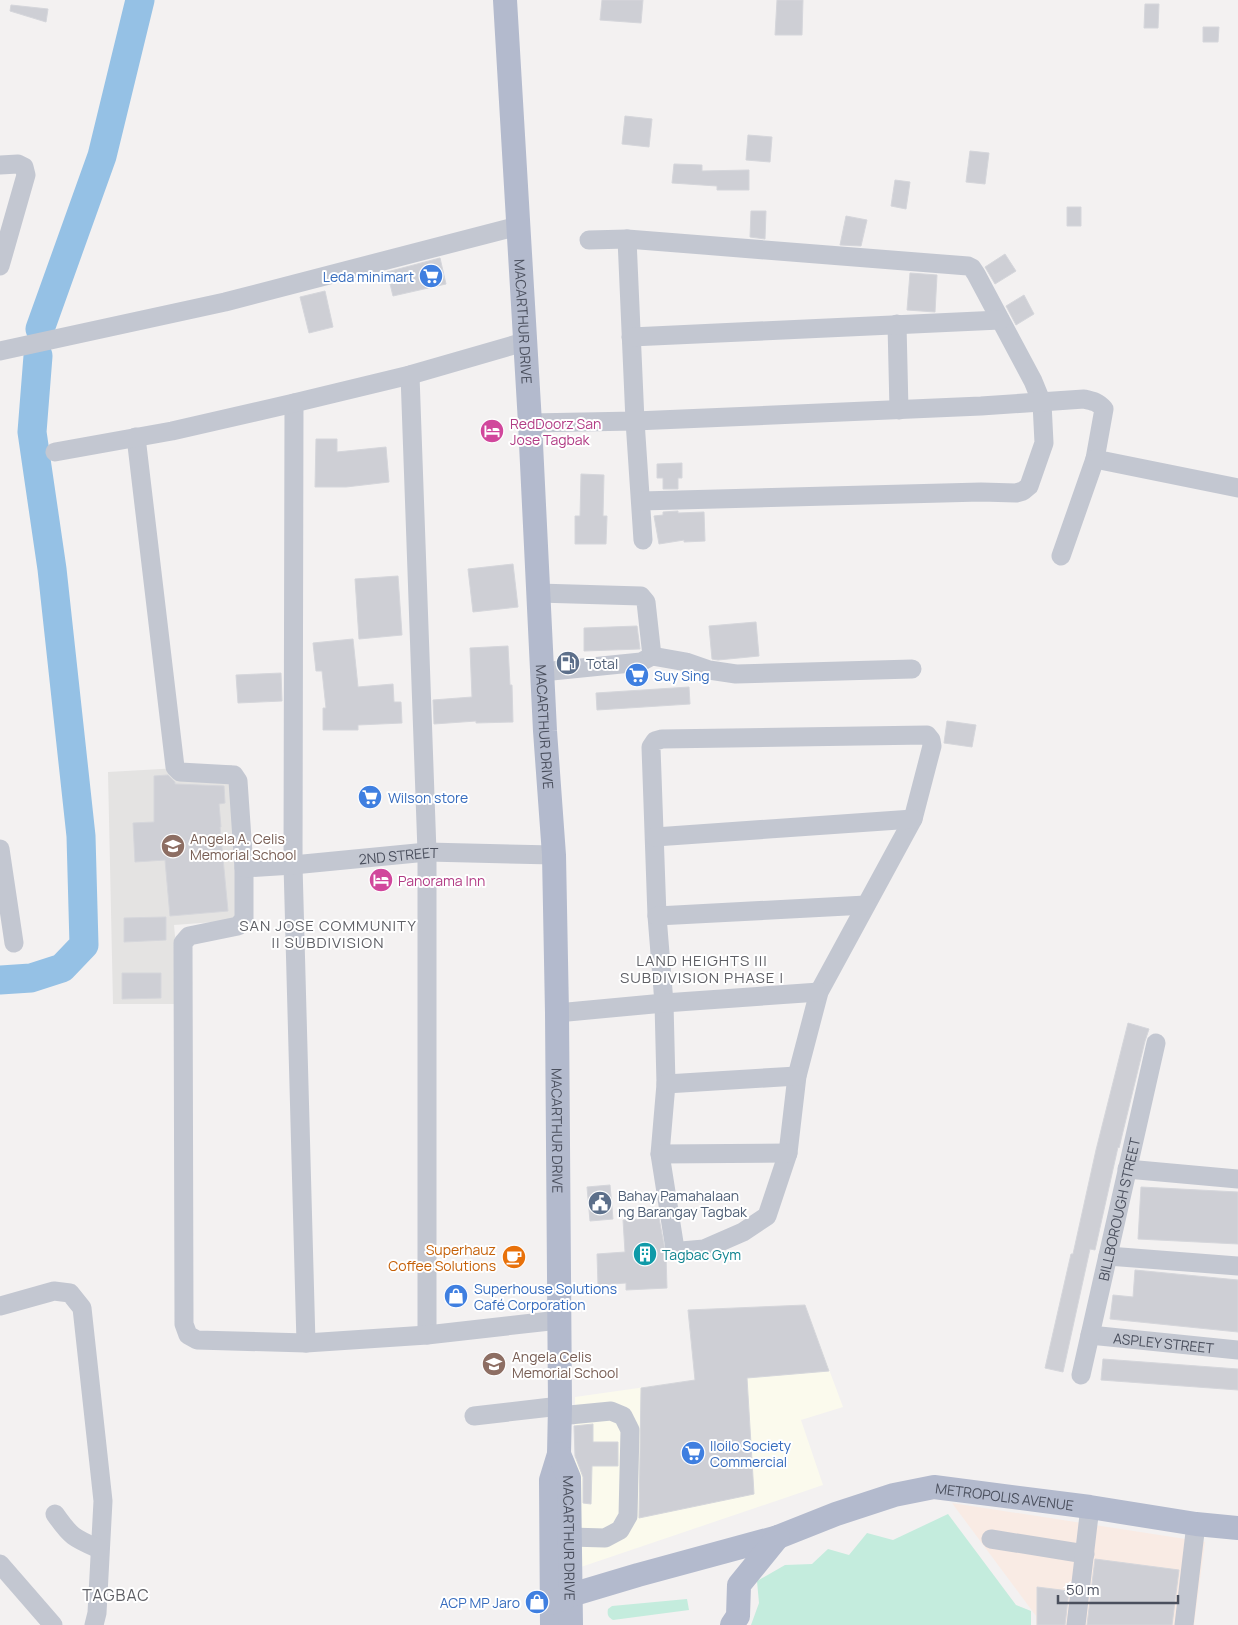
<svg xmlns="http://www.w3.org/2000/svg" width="1238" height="1625" viewBox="0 0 1238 1625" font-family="Manrope,sans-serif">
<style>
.commercial{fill:#fbfaed}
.education{fill:#e4e3e2}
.medical{fill:#f9ebe4}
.green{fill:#c4ecdd}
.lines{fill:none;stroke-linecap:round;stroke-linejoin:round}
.river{stroke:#95c1e5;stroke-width:29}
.building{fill:#cecfd5;stroke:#d5d6db}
.minor{stroke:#c3c7d1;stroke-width:19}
.major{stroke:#b3bacd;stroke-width:24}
.labels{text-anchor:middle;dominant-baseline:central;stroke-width:4;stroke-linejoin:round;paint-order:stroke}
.shop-label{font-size:14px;fill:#366cbe;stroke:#fff;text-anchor:start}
.street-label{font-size:14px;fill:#4a4f5d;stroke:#fff}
.hotel-label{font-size:14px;fill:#b23c85;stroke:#fff;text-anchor:start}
.service-label{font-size:14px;fill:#4e5e75;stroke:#fff;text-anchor:start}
.education-label{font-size:14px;fill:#785e54;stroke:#fff;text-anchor:start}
.food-label{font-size:14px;fill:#c56008;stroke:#fff;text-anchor:end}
.culture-label{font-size:14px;fill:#0d838f;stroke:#fff;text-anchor:start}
.neighbourhood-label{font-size:15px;letter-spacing:1px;fill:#5e5f65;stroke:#fff}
.quarter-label{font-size:16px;letter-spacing:1px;fill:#5e5f65;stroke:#fff}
</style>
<rect width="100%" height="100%" fill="#f3f1f1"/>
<path class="commercial" d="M805,1305L843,1407L801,1420L823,1485L575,1569V1397L695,1380L688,1310Z"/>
<path class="education" d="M232,765L241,920L174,925L181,1004H113L108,772Z"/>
<path class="medical" d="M952,1503L1205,1542L1194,1625H1036V1616Z"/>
<path class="green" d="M948,1514L1016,1605L1031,1611V1625H751L759,1603L757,1581L785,1565L812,1564L828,1549L849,1555L867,1533L893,1540Z
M687,1599L689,1610L613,1620C608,1617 607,1615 608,1609L612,1606Z"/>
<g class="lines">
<path class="river" d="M40,329L102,156L140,0
M0,980L31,978L62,968L84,945L81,836L52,569L32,432L38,356"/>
</g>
<path class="building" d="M602,0H643L641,23L600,20Z
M777,0H803L802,35H775Z
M1145,4H1159L1158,28H1144Z
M11,5L48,9L46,22L10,11Z
M1203,27H1219L1218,42H1203Z
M625,116L652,119L649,147L622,144Z
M748,135L772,137L770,162L746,160Z
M970,151L989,153L985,184L966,182Z
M674,164L702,165V171L749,170V190H717V186L672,183Z
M895,180L910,182L906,209L891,206Z
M1067,207H1081V226H1067Z
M751,211H766L765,239L750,237Z
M846,216L867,220L861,246L840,245Z
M1005,254L1016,271L995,284L985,267Z
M440,258L446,284L393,296L387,272Z
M910,273L937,275L935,312L907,310Z
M325,291L333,327L309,333L300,297Z
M1024,295L1034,314L1016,325L1006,306Z
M316,439H337V452L386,447L389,482L346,487H315Z
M682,463V478H678V489H663V478H657V464Z
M581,474L604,475L603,516H607L606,544H575V516H580Z
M678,511V513L704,512L705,541L684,542V540L659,544L654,516L663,515V512Z
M513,564L518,607L473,612L468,569Z
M398,576L402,635L359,639L355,579Z
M756,622L759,656L718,660L712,659L709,626Z
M637,626L640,649L584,651V628Z
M353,639L358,687L393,684L394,702H401L402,723L358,725V730H323V708H326L322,671H316L313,643Z
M508,646L510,685H512L513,722L476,723V721L434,724L433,700L472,697L470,648Z
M281,673L282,701L238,703L236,675Z
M689,687L690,704L597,710L596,693Z
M947,721L976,725L972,747L944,743Z
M168,775L175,782V784L224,786L225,803L219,804L221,827H220L228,911L170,916L165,860L135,862L133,823L154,822V776Z
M166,917V940L124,942V918Z
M122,973H161V998L122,999Z
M1128,1023L1149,1029L1145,1041L1119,1148L1118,1147L1095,1250L1090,1249L1063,1372L1045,1368L1071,1254H1073L1096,1150Z
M610,1185L613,1219L590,1221L587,1187Z
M1141,1187L1238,1192V1244L1138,1239Z
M659,1218L666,1255L667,1288L626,1290V1283L598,1285L597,1254L625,1252L623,1220Z
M1135,1270L1238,1280V1332L1110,1319L1113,1295L1133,1297Z
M805,1305L829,1371L747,1378L754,1494L639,1518L641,1388L695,1380L688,1310Z
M1103,1359L1238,1369V1390L1101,1380Z
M593,1424V1442H618V1466H592L591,1504L583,1503V1477L575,1456L574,1426Z
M1095,1559L1179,1570L1172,1625H1087Z
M1037,1587L1069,1591L1065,1625H1037Z"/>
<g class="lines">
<g class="minor">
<path d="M0,165L18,164L24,167L26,175L0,266"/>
<path d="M627,239L635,421L643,540"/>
<path d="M589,240L627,239L968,266L972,268L976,274L1033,381L1042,403L1044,443L1029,486L1023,491L1016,493L981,492L641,501"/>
<path d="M897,324L899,410"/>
<path d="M631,337L1000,320"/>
<path d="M0,351L225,302L518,226"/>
<path d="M410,375L427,852V1335"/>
<path d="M294,403L293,865L306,1343"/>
<path d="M530,423L635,421L981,406L1084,399C1093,401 1098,402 1104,409L1095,459L1238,488"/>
<path d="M136,437L175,767L180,772L234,775L238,781L244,868V919L238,926L189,936L183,943L184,1324L188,1335L197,1340L306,1343L427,1335L559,1320"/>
<path d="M55,452L172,431L294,403L410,375L524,342"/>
<path d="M1061,556L1095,459"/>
<path d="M538,593L641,596L646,602L652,656L641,662L542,672"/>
<path d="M652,656L686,662L709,670L736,674L912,669"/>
<path d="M927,735L931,740L932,746L913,819L819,992L797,1076L788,1153L767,1216L743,1232L704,1249L681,1251L675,1249L660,1154L666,1084L664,1003L657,916L651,747L655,741L662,739Z"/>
<path d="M655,837L913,819"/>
<path d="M0,849L14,943"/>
<path id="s1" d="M244,868L293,865L427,852L554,855"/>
<path d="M657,916L866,905"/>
<path d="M557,1013L664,1003L819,992"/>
<path d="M666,1084L797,1076"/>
<path d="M660,1154L788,1153"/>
<path d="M1127,1169L1238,1179"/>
<path d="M1108,1256L1238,1266"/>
<path d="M0,1306L54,1291L70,1293L82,1308L103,1501L97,1613L94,1625"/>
<path id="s2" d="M1090,1335L1238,1350"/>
<path id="s3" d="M1081,1375L1156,1043"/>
<path d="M474,1416L560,1406"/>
<path d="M559,1416L611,1411L623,1416L630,1430L628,1516L620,1530L605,1538L570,1537"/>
<path d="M55,1514C71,1537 74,1538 99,1549"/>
<path d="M991,1539L1085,1554"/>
<path d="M0,1564L53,1625"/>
<path d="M1076,1625L1090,1507"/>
<path d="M1184,1625L1196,1524"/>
</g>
<g class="major">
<path id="s4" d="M505,0L530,423L545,731L554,855L557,1013L560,1406L559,1454L551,1480L552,1625"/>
<path id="s5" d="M559,1454L569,1478L571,1625"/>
<path id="s6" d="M552,1603L571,1595L638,1575L778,1537L836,1514L894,1495L934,1487L1090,1507L1196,1524L1238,1528"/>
<path d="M732,1625L738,1616L739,1585L778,1537"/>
</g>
</g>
<defs>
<g id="supermarket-disc" transform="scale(1.25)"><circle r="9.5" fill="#3f7fe0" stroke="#fff"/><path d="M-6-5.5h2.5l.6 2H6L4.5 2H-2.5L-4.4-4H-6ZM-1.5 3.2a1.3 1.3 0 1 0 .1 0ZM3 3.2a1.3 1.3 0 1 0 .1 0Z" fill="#fff"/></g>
<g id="hotel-disc" transform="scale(1.25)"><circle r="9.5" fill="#d1479c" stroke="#fff"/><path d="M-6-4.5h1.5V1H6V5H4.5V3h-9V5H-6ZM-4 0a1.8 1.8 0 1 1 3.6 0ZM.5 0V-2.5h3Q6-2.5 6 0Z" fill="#fff"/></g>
<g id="fuel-disc" transform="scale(1.25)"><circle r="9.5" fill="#5c6f8a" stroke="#fff"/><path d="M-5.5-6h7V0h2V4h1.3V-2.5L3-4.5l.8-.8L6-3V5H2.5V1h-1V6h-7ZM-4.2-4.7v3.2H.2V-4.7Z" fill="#fff"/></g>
<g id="school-disc" transform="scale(1.25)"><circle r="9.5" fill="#8d6e63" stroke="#fff"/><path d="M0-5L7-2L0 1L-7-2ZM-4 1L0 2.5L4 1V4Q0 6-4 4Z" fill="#fff"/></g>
<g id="civic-disc" transform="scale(1.25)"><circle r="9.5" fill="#5c6f8a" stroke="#fff"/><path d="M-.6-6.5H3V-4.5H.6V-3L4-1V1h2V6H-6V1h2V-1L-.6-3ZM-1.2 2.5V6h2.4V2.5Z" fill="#fff"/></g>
<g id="building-disc" transform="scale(1.25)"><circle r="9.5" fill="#0f9aa8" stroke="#fff"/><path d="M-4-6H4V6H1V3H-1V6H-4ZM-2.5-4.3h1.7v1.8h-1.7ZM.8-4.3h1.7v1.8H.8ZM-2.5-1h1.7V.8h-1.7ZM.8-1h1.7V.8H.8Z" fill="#fff"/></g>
<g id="cafe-disc" transform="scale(1.25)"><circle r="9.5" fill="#e8710a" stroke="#fff"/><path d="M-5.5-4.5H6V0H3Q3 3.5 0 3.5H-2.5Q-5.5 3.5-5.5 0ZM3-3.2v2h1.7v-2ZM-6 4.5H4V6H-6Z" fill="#fff"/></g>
<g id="shop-disc" transform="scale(1.25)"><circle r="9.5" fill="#3f7fe0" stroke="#fff"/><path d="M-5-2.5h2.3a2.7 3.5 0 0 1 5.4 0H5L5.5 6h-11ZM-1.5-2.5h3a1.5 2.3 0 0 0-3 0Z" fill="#fff"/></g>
</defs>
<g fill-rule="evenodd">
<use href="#supermarket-disc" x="431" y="276"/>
<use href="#hotel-disc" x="492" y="431"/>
<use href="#fuel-disc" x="568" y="663"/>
<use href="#supermarket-disc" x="637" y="675"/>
<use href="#supermarket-disc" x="370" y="797"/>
<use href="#school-disc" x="173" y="846"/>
<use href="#hotel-disc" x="381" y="880"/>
<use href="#civic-disc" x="600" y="1203"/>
<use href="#building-disc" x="645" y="1254"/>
<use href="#cafe-disc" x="514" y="1257"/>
<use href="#shop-disc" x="456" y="1296"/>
<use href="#school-disc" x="494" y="1364"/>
<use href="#supermarket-disc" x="693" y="1453"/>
<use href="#shop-disc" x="537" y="1602"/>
</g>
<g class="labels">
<g class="shop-label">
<text x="414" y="276" text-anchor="end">Leda minimart</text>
<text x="654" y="675">Suy Sing</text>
<text x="388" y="797">Wilson store</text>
<text x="474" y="1288">Superhouse Solutions<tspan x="474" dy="16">Café Corporation</tspan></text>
<text x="710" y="1445">Iloilo Society<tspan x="710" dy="16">Commercial</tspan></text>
<text x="520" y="1602" text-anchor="end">ACP MP Jaro</text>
</g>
<g class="street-label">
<text stroke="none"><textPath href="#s4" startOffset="322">MACARTHUR DRIVE</textPath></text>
<text stroke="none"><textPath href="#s4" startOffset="728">MACARTHUR DRIVE</textPath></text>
<text stroke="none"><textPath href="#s1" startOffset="155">2ND STREET</textPath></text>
<text stroke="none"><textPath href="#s4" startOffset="1132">MACARTHUR DRIVE</textPath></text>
<text stroke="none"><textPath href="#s3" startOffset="170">BILLBOROUGH STREET</textPath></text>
<text stroke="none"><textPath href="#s2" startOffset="74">ASPLEY STREET</textPath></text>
<text stroke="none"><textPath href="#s6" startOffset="471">METROPOLIS AVENUE</textPath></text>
<text stroke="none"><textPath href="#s5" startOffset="86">MACARTHUR DRIVE</textPath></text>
</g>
<g class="hotel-label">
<text x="510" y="423">RedDoorz San<tspan x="510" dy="16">Jose Tagbak</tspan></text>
<text x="398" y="880">Panorama Inn</text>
</g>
<g class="service-label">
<text x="586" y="663">Total</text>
<text x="618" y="1195">Bahay Pamahalaan<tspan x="618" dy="16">ng Barangay Tagbak</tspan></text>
</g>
<g class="education-label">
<text x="190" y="838">Angela A. Celis<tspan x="190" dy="16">Memorial School</tspan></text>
<text x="512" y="1356">Angela Celis<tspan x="512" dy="16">Memorial School</tspan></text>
</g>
<g class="food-label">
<text x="496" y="1249">Superhauz<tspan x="496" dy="16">Coffee Solutions</tspan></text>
</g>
<g class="culture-label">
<text x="662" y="1254">Tagbac Gym</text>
</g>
<g class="neighbourhood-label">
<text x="328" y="925">SAN JOSE COMMUNITY<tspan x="328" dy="17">II SUBDIVISION</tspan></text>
<text x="702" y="960">LAND HEIGHTS III<tspan x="702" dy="17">SUBDIVISION PHASE I</tspan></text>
</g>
<g class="quarter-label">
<text x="116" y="1595">TAGBAC</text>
</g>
</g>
<path d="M1058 1595v8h120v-8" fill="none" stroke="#4a4f5d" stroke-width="2.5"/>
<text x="1066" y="1595" font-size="15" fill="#4a4f5d" stroke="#ffffff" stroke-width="4" paint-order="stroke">50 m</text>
</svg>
